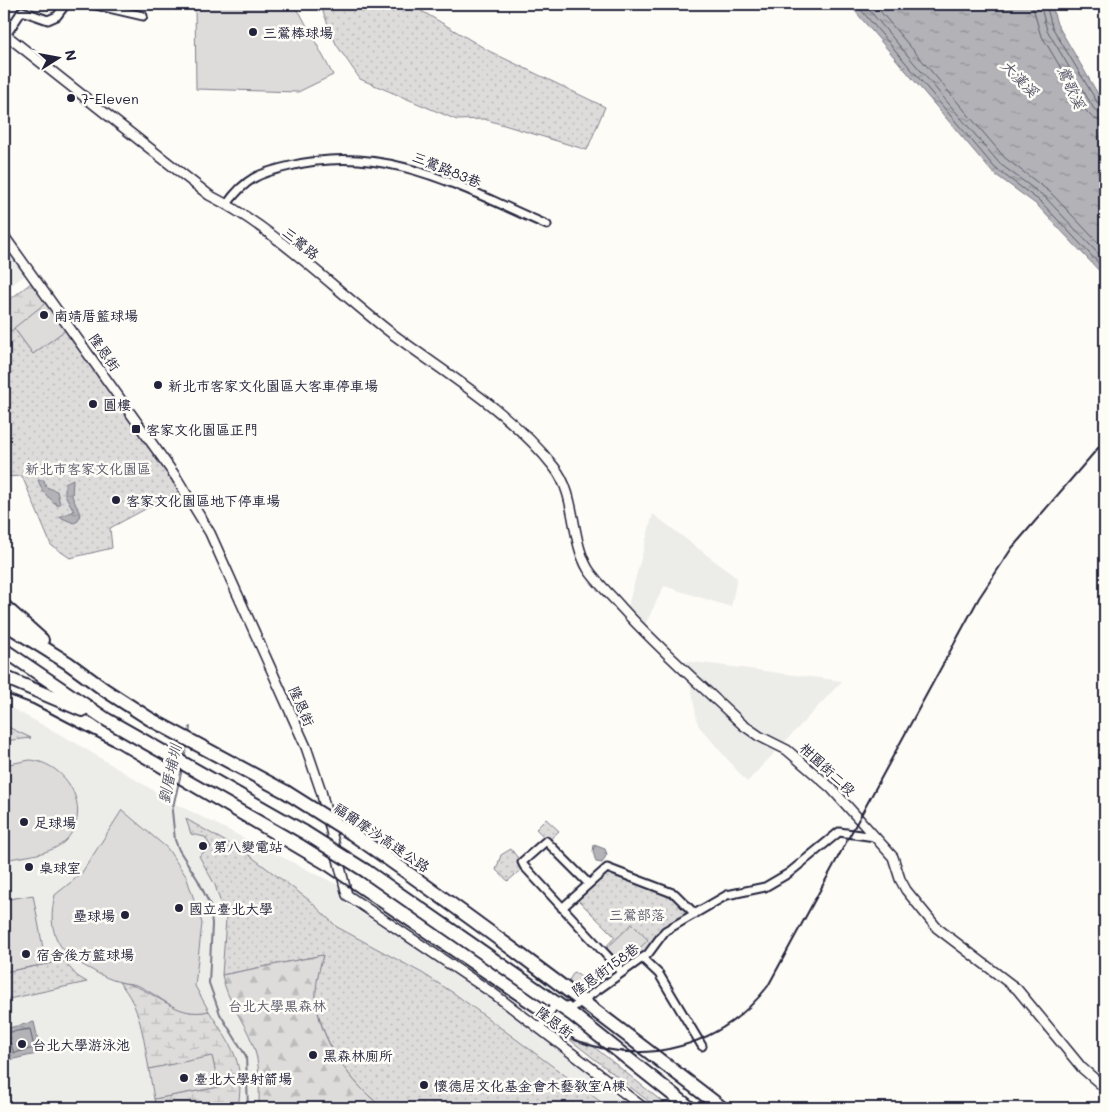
<svg xmlns="http://www.w3.org/2000/svg" width="1109" height="1112" viewBox="0 0 1109 1112" font-family="Mali,'LXGW WenKai TC',sans-serif">
<style>
.built{fill:#ecece9}
.green{fill:url(#green-dots);stroke:#807f8b}
.forest{fill:url(#forest-firs);stroke:#807f8b}
.wetland{fill:url(#wetland-marsh);stroke:#807f8b}
.pitch{fill:#dddcdb;stroke:#807f8b}
.water{fill:url(#water-ripples);stroke:#787885}
.lines{fill:none;stroke-linecap:round;stroke-linejoin:round}
.shore{stroke:#5c5c6d;stroke-width:1}
.stream{stroke:#787885;stroke-width:2}
.minor-casing{stroke:#22223b;stroke-width:11}
.tertiary-casing{stroke:#22223b;stroke-width:12}
.motorway-casing{stroke:#22223b;stroke-width:16}
.minor{stroke:#fdfcf7;stroke-width:7}
.tertiary{stroke:#fdfcf7;stroke-width:9}
.motorway{stroke:#fdfcf7;stroke-width:12}
.rail{stroke:#22223b;stroke-width:2}
.motorway-bridge-casing{stroke:#22223b;stroke-width:16;stroke-linecap:butt}
.motorway-bridge{stroke:#fdfcf7;stroke-width:12}
.poi-dot{fill:#22223b;stroke:#fdfcf7;stroke-width:2}
.labels{text-anchor:middle;dominant-baseline:central;stroke-width:5;stroke-linejoin:round;paint-order:stroke}
.poi-label{font-size:14px;fill:#22223b;stroke:#fdfcf7;text-anchor:start}
.street-label{font-size:14px;fill:#22223b;stroke:#fdfcf7}
.park-label{font-size:14px;fill:#5a5a6b;stroke:#fdfcf7}
.water-label{font-size:15px;font-style:italic;fill:#545466;stroke:#fdfcf7}
</style>
<defs>
<pattern id="green-dots" width="8" height="8" patternUnits="userSpaceOnUse" patternTransform="scale(1.25)"><rect width="8" height="8" fill="#dddcdb"/><path d="M2 2h.1M6 6h.1" fill="none" stroke="#bdbcbd" stroke-width="1.8" stroke-linecap="round"/></pattern>
<pattern id="forest-firs" width="22" height="20" patternUnits="userSpaceOnUse" patternTransform="scale(1.25)"><rect width="22" height="20" fill="#dddcdb"/><path d="M5 1l3.5 6h-7zM16 11l3.5 6h-7z" fill="#bdbcbd"/></pattern>
<pattern id="wetland-marsh" width="20" height="14" patternUnits="userSpaceOnUse" patternTransform="scale(1.25)"><rect width="20" height="14" fill="#dddcdb"/><path d="M1 5h8M5 5V1M11 12h8M15 12V8" fill="none" stroke="#bdbcbd"/></pattern>
<pattern id="water-ripples" width="26" height="14" patternUnits="userSpaceOnUse" patternTransform="scale(1.25)"><rect width="26" height="14" fill="#b2b2b7"/><path d="M2 4q2-2 4 0t4 0M15 11q2-2 4 0t4 0" fill="none" stroke="#909096"/></pattern>
</defs>
<rect width="100%" height="100%" fill="#fdfcf7"/>
<filter id="ink" filterUnits="userSpaceOnUse"><feTurbulence type="fractalNoise" baseFrequency=".02" numOctaves="2"/><feDisplacementMap in="SourceGraphic" scale="10" xChannelSelector="R" yChannelSelector="G"/><feConvolveMatrix kernelMatrix="1 2 1 2 8 2 1 2 1" color-interpolation-filters="sRGB"/></filter>
<g filter="url(#ink)">
<path class="built" d="M4,245L25,275L4,291Z
M653,514L737,578L731,607L664,586L645,625L628,606Z
M686,661L842,681L747,782L698,725Z
M4,704L74,742L174,803L342,887L345,903L453,970L591,1075L630,1108H4Z"/>
<path class="green" d="M324,4H410L489,51L605,107L587,150L484,119L457,120L360,79L336,44L321,7Z
M14,328L33,354L68,328L179,491L110,528L112,548L70,558L51,545L22,476L4,477V336Z
M4,725L31,738L4,741Z
M186,819L249,855L309,900L337,927L422,973L455,994L609,1108H383C351,1083 322,1044 316,1001C314,986 319,970 323,955L222,975L226,919L215,885L199,856L211,847L205,837L191,834Z
M546,819L559,831L548,841L536,829Z
M511,849L520,861L522,869L508,881L496,870L501,855Z
M603,870L675,894L695,914L665,931L648,954L622,972L602,951L615,937L574,896Z
M64,961L77,976L87,982L4,1000V972Z
M569,1039L589,1043L670,1108H657Z"/>
<path class="forest" d="M323,955C319,970 315,985 316,1000C320,1042 351,1083 383,1108H259C259,1086 261,1064 252,1042C243,1019 227,1001 222,975Z"/>
<path class="wetland" d="M31,283L48,301L11,331L4,320V304Z
M119,982C153,986 172,1019 209,1011C233,1049 245,1061 238,1108H156L154,1099L219,1087L212,1057L149,1069C143,1037 141,1007 119,982Z"/>
<path class="pitch" d="M195,4H291L300,13L333,75L298,92L196,89Z
M48,301L68,328L33,354L14,328Z
M30,760C67,763 94,810 66,840C52,855 23,856 4,860V765Z
M122,810L167,848L186,876L202,923L195,986L209,1011C178,1018 164,998 139,986C133,983 126,984 120,982C111,980 100,975 92,970C58,953 46,933 55,895L81,874Z
M33,895L46,964L4,972V900Z
M632,924L648,940L623,964L607,948Z
M574,972L598,989L571,1009L558,999Z
M212,1056L219,1087L154,1099L149,1069Z"/>
<path class="water" d="M849,4H1051L1057,24L1105,106V277L1037,205L992,172Z
M73,479L72,496L80,514L78,521L74,523L59,517L74,511L65,495V483Z
M38,480H44L46,487L57,491L60,504L58,506L43,492Z
M594,845L605,849L607,854L602,863L596,862L593,852Z
M34,1022L41,1053L9,1060L4,1029Z"/>
<g class="lines">
<path class="shore" d="M856,4L995,168L1041,202L1105,270
M864,4L1000,164L1045,197L1105,261
M874,4L1005,158L1050,192L1105,250
M1032,4L1040,33L1087,112L1094,119L1105,122
M1040,4L1047,30L1094,109L1099,113L1105,114
M1046,4L1052,27L1099,105L1105,108
M4,1033L30,1029L34,1048L14,1053L10,1042L4,1040"/>
<path class="stream" d="M189,735L190,727
M184,759L187,744
M182,769L172,811L175,840L179,850L198,880L210,905L212,924L209,983L220,1014L246,1056L248,1108"/>
<g class="minor-casing">
<path id="minor" d="M91,4L143,16
M6,35L22,11L48,20L57,16L66,4
M227,204C246,178 259,173 290,166C386,142 462,188 547,225
M588,883L546,841L522,862L524,866L622,972
M562,908L607,868L675,894L695,914
M642,958L659,974L702,1046
M567,1006L571,1009L648,954L665,931L727,895L765,887L789,873L839,832L875,837
M540,1028L557,1001"/>
</g>
<g class="tertiary-casing">
<path id="tertiary" d="M4,38L6,35L209,195C274,228 332,287 390,332C446,374 510,411 554,467C577,495 570,538 588,569C597,583 610,594 621,607C659,649 702,686 743,725L759,736L787,750L831,788L893,857L900,879L906,890L937,928L1017,989L1082,1068L1105,1088
M4,236L176,477L210,533L306,747L321,791L347,895L494,994L644,1108"/>
</g>
<g class="motorway-casing">
<path id="motorway" d="M4,606L42,640
M4,623L68,663L105,690L150,719L286,792
M4,650L107,720L304,832
M4,677L82,710
M351,833C478,921 600,1014 722,1108
M366,871L573,1015L690,1108"/>
</g>
<use href="#minor" class="minor"/>
<use href="#tertiary" class="tertiary"/>
<use href="#motorway" class="motorway"/>
<path class="rail" d="M4,693L33,704L116,747L326,871L575,1040C646,1068 722,1046 768,986L979,598L1012,548L1105,440"/>
<g class="motorway-bridge-casing">
<path id="motorway-bridge" d="M286,792L351,833
M304,832L366,871"/>
</g>
<use href="#motorway-bridge" class="motorway-bridge"/>
</g>
</g>
<g class="poi-dot">
<circle cx="253" cy="32" r="5"/>
<circle cx="71" cy="98" r="5"/>
<circle cx="44" cy="315" r="5"/>
<circle cx="158" cy="385" r="5"/>
<circle cx="93" cy="404" r="5"/>
<rect x="131" y="424" width="10" height="10" rx="2.5"/>
<circle cx="116" cy="500" r="5"/>
<circle cx="24" cy="822" r="5"/>
<circle cx="203" cy="846" r="5"/>
<circle cx="29" cy="867" r="5"/>
<circle cx="179" cy="908" r="5"/>
<circle cx="125" cy="915" r="5"/>
<circle cx="26" cy="954" r="5"/>
<circle cx="22" cy="1044" r="5"/>
<circle cx="313" cy="1055" r="5"/>
<circle cx="184" cy="1078" r="5"/>
<circle cx="424" cy="1085" r="5"/>
</g>
<g class="labels">
<g class="poi-label">
<text x="263" y="32">三鶯棒球場</text>
<text x="81" y="98">7-Eleven</text>
<text x="54" y="315">南靖厝籃球場</text>
<text x="168" y="385">新北市客家文化園區大客車停車場</text>
<text x="103" y="404">圓樓</text>
<text x="146" y="429">客家文化園區正門</text>
<text x="126" y="500">客家文化園區地下停車場</text>
<text x="34" y="822">足球場</text>
<text x="213" y="846">第八變電站</text>
<text x="39" y="867">桌球室</text>
<text x="189" y="908">國立臺北大學</text>
<text x="115" y="915" text-anchor="end">壘球場</text>
<text x="36" y="954">宿舍後方籃球場</text>
<text x="32" y="1044">台北大學游泳池</text>
<text x="323" y="1055">黑森林廁所</text>
<text x="194" y="1078">臺北大學射箭場</text>
<text x="434" y="1085">懷德居文化基金會木藝教室A棟</text>
</g>
<g class="street-label">
<text transform="translate(447 169) rotate(22)">三鶯路83巷</text>
<text transform="translate(301 243) rotate(39)">三鶯路</text>
<text transform="translate(105 352) rotate(55)">隆恩街</text>
<text transform="translate(302 706) rotate(66)">隆恩街</text>
<text transform="translate(828 769) rotate(43)">柑園街二段</text>
<text transform="translate(382 837) rotate(34)">福爾摩沙高速公路</text>
<text transform="translate(605 969) rotate(-36)">隆恩街158巷</text>
<text transform="translate(555 1022) rotate(37)">隆恩街</text>
</g>
<g class="park-label">
<text x="88" y="468">新北市客家文化園區</text>
<text x="637" y="914">三鶯部落</text>
<text x="277" y="1005">台北大學黒森林</text>
</g>
<g class="water-label">
<text transform="translate(1020 78) rotate(45)">大漢溪</text>
<text transform="translate(1072 87) rotate(66)">鶯歌溪</text>
<text transform="translate(169 774) rotate(-78)">劉厝埔圳</text>
</g>
</g>
<rect width="1109" height="1112" fill="none" stroke="#fdfcf7" stroke-width="20"/>
<rect x="10" y="10" width="1089" height="1092" fill="none" stroke="#22223b" stroke-width="2" filter="url(#ink)"/>
<g transform="translate(58 58) rotate(79)" stroke="#fdfcf7" stroke-width="4" paint-order="stroke">
<path d="M0-4L9 19L0 12L-9 19Z" fill="#22223b"/>
<text y="-8" font-size="14" font-weight="bold" text-anchor="middle" fill="#22223b">N</text>
</g>
</svg>
